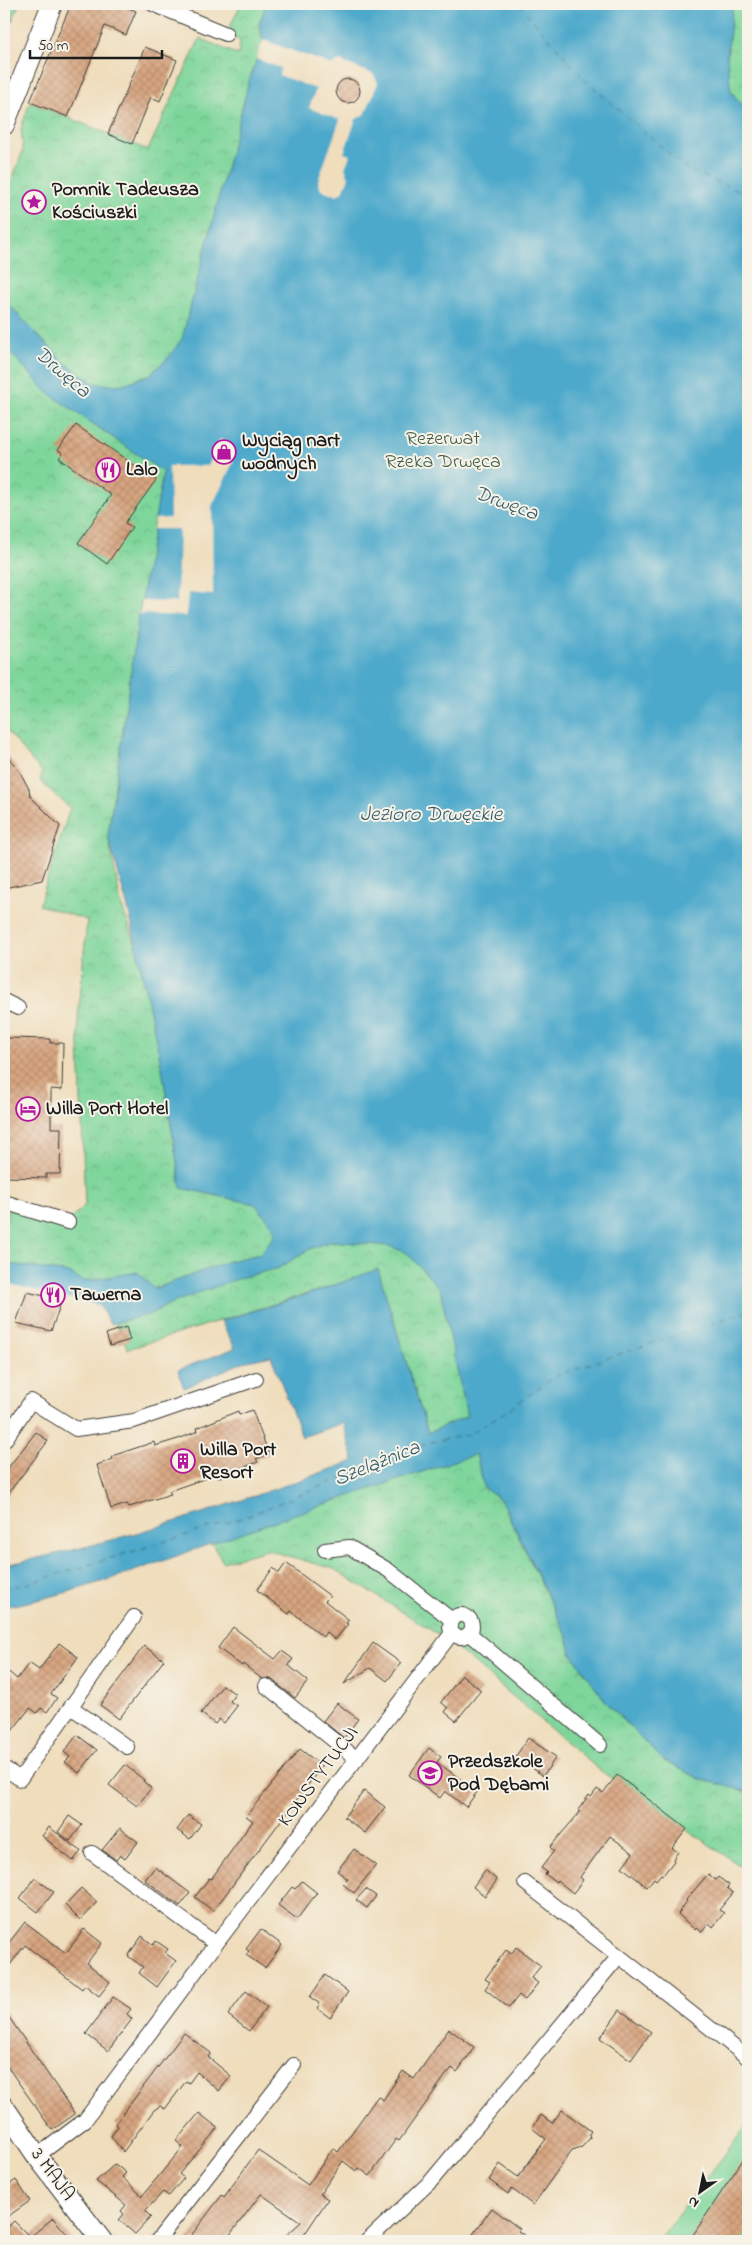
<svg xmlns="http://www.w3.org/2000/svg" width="752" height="2245" viewBox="0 0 752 2245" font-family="'Indie Flower',sans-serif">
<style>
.park{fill:url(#park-crowns);stroke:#4d795c;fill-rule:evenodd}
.pitch{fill:#7ed69b;stroke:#4d795c}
.water{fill:#4da9cb;stroke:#346274}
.pier{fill:#efddbc}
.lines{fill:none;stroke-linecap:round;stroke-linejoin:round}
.canal{stroke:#4da9cb;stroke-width:19}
.ferry{stroke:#325b6b;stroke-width:1;stroke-dasharray:6 5;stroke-linecap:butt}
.building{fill:url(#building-cross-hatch)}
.street-casing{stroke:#3c3934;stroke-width:16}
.secondary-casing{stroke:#3c3934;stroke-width:22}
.street{stroke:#fff;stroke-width:14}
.secondary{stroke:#fff;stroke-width:20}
.labels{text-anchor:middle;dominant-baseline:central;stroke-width:4;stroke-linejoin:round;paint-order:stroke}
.poi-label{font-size:20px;font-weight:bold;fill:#1c1c1c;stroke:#f7f3e8;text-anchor:start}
.park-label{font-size:20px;fill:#3e5d48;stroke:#f7f3e8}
.street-label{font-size:20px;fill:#1c1c1c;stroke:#f7f3e8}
.water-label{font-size:21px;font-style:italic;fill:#325b6b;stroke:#f7f3e8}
</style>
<defs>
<pattern id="park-crowns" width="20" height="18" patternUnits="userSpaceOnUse" patternTransform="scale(1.25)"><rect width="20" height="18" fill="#7ed69b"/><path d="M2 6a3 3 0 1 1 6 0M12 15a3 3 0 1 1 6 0" fill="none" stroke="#6cb785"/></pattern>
<pattern id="building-cross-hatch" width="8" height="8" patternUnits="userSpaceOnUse" patternTransform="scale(1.25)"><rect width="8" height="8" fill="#d7a580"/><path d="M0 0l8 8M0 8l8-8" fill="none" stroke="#b88d6e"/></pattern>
</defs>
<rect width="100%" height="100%" fill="#f7f3e8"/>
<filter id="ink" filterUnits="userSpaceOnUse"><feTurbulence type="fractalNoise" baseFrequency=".02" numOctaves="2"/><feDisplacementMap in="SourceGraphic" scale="10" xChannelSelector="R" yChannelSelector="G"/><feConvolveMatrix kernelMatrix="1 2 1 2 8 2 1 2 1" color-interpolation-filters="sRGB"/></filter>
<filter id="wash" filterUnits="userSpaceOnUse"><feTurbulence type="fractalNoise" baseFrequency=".0096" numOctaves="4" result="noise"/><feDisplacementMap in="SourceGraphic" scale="20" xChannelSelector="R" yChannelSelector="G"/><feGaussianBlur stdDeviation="1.12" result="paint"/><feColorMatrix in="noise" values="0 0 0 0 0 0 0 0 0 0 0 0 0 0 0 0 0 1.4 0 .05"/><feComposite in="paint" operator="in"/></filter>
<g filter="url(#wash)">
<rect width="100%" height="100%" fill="#efddbc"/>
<path class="park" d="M4,4H19L4,41Z
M241,4H748V112L735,97L748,132L484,1487L501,1501L567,1636L571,1653L607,1703L663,1760L700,1779L748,1792V1871L598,1769L447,1640L334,1569L267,1550L223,1562L203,1530L428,1443L342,1283L128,1349L103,1297L4,1273V1227L10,1204L68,1222L85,1205L78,1018L87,920L39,905L70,808L40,781L42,772L4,728V201L23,151L21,128L30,102L148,150L200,38L238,55L240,41L226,34ZM145,578L181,1187L162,1068L137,948L121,904L108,836Z"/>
<path class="pitch" d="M748,2124V2241H658Z"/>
<path class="water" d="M266,4H733L727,57L731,91L748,114V1792L700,1779L663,1760L607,1703L571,1653L567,1636L502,1501L484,1488L476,1454C396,1481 317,1506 238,1534C161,1561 85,1592 4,1607V1565C124,1542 239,1502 354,1461L343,1423L302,1437L271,1356L243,1362L184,1388L178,1370L235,1348L221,1321L318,1291L378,1269L428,1433L467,1416L440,1289L407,1253L389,1246L331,1241L310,1249L279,1268L243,1277L204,1291L170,1304L148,1315L110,1324L99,1305L80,1297L81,1287L26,1275L4,1276V1263L69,1273L83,1281L138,1272L154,1289L229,1261L260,1254L275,1235L274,1227L255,1204L181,1188L162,1068L130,916L108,836L139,614L163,472L48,393L4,346V300L64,362L93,383L111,385L123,384L149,375L168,358L182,339L249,81L263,40L259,24Z"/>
<path class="pier" d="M263,40L332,65L340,61L373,74L378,83L365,114L356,119L344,153L350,155L345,168L349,177L343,192L336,195L321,190L318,181L340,120L309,108L316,89L279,75L281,68L256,59Z
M220,439L231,445L233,463L212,506L213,595L188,593L186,616L139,614L142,601L177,602L179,529H153L155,519L170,518L169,466H208Z"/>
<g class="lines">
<path class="canal" d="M4,1273L105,1297"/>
<path class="ferry" d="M519,4L586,81L688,170L748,194
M4,1588L23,1585L245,1517L428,1443L470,1434L505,1412L557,1375L748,1311"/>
</g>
<g id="blocks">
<path class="building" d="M71,4H118L136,11L126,35L105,26L68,117L30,102Z
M145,47L177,60L160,101L151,97L132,144L108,134Z
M336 91a12 12 0 1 1 24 0a12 12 0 1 1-24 0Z
M76,425L156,480L125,523L132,527L107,564L78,543L111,495L59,458L63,453L58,450Z
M4,752L20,772L29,789L30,796L60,826L42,880L4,888Z
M6,1038L50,1039V1043H63L62,1090L51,1089V1128H61L60,1174H46V1178L4,1177V1041L6,1042Z
M27,1292L62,1300L51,1331L16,1323Z
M126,1327L130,1340L110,1346L106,1334Z
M252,1410L269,1454L256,1459L258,1462L217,1478L215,1475L169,1491L171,1494L129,1507L127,1504L111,1509L97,1465L113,1459L112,1456L154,1442L155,1446L181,1438L198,1431L197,1428L238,1411L239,1415Z
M36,1432L48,1441L4,1499V1473Z
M286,1563L330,1596L325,1601L349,1620L346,1623L348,1624L335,1640L326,1632L323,1637L291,1611L289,1614L257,1590L273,1568L279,1573Z
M233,1627L275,1659L282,1651L293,1659L288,1665L308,1681L295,1698L271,1679H262L243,1664L242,1666L218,1648Z
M59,1643L78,1657L51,1694L57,1698L47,1712L41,1708L37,1713L30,1708L4,1741V1668L17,1679L29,1663L39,1670Z
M373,1643L401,1663L387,1681L370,1668L344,1684Z
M144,1646L164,1660L119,1719L100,1705Z
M462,1675L481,1690L456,1721L445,1712L448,1708L441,1702Z
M223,1685L235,1694L230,1701L237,1706L224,1723L219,1719L215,1724L201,1713Z
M337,1703L358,1719L344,1738L323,1721Z
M77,1735L97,1750L79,1773L65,1762L70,1757L64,1752Z
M528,1738L556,1757L543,1776L526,1763L520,1766L514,1759Z
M429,1748L441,1757L437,1762L477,1792L466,1807L445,1791L440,1798L409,1775Z
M300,1749L322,1766L213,1911L195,1897L209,1878L211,1879L253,1821L246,1816Z
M125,1765L144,1780L143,1781L151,1788L137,1806L109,1785Z
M617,1775L687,1829L672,1848L678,1852L673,1859L674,1861L663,1875L661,1874L656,1880L654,1878L647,1887L622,1867L633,1853L610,1836L580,1877L583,1880L573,1893L557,1880L556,1882L545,1874L547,1872L541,1868L554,1851L550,1847L580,1812L578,1810L589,1795L591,1797L597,1789L603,1793Z
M364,1791L385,1807L365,1833L344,1817Z
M188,1815L201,1824L190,1839L177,1830Z
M69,1816L82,1825L70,1841L58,1832Z
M49,1827L81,1851L73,1861L42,1836Z
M120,1828L138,1842L125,1859L120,1855L116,1860L102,1850Z
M354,1849L376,1865L354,1893L343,1884L348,1879L337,1871Z
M155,1867L190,1893L180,1906L145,1880Z
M485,1870L497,1880L485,1896L473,1887Z
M708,1874L716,1880L718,1877L729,1885L727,1888L733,1893L719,1910L724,1913L713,1927L709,1923L702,1932L696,1928L695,1930L678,1914L687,1901L686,1900Z
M35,1878L54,1892L38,1912L20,1898Z
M302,1881L317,1893L297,1919L278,1905L292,1887L295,1889Z
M81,1888L97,1902L80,1920L65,1905Z
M366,1889L376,1896L367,1908L356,1900Z
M25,1922L66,1953L84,1929L102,1943L87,1963L110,1982L99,1996L85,1985L82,1989L25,1945L4,1973V1949Z
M261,1929L282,1945L265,1968L246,1955L249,1951L246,1949Z
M142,1936L153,1945L156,1941L168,1949L165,1953L176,1961L157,1987L139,1973L143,1967L128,1956Z
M516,1947L541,1966L531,1978L538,1983L531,1992L525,2000L519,1995L509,2008L485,1989L490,1982L485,1979L506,1950L511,1954Z
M325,1975L348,1992L330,2018L317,2008L320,2004L310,1997Z
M246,1991L267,2007L249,2031L228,2015Z
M113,1997L131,2009L127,2014L132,2019L108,2051L86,2034Z
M4,2010L75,2114L52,2130L4,2062Z
M620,2010L651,2032L631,2060L600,2038Z
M449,2029L474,2047L470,2054L457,2072L452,2068L446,2075L399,2141L396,2139L370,2176L359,2168L356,2171L343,2161L320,2194L328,2199L300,2241H280L301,2222L261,2194L225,2241H187L222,2195L224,2197L258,2150L308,2185L333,2148L338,2152L378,2096L383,2100L403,2071L414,2079Z
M184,2033L211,2053L208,2057L231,2076L219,2091L197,2072L189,2083L186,2081L165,2109L160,2106L154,2110L123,2152L111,2136L118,2126L115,2124Z
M562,2110L591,2131L589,2134L590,2138L582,2147L572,2150L533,2205L512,2189L508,2194L489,2180L500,2164L518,2177L546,2139L532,2128L541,2115L552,2123Z
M199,2113L218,2128L179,2174L184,2178L169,2196L163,2192L145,2211L151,2217L135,2234L119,2220L124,2214L121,2211L126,2205L96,2181L115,2164L126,2173L122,2177L142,2196L183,2147L176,2141Z
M748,2152V2229L741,2241H689Z
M16,2180L30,2201L4,2219V2188Z
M492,2208L520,2229L518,2231L532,2241H468Z
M53,2218L73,2241H4V2231L14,2221L30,2237Z"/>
</g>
</g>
<g filter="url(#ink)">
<use href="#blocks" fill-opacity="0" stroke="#3c3934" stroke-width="1"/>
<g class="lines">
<g class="street-casing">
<path id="street" d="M153,4L226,34
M4,1001L18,1008
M4,1202L68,1222
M4,1441L31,1401L76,1429L134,1421L256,1379
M325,1550L349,1547L388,1570L452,1620
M450 1626a11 11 0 1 1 22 0a11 11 0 1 1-22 0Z
M469,1633L600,1745
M266,1686L357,1759
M71,1707L127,1747
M4,1768L20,1779L134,1617
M92,1853L216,1944
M525,1883L619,1956
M37,2156L85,2120L216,1944L452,1633
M157,2241L294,2065
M367,2241L431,2181L619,1956L748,2058"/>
</g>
<g class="secondary-casing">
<path id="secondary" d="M4,125L52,4
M4,2107L37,2156L102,2241"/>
</g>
<use href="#street" class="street"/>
<use href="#secondary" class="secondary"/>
</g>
</g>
<defs>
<g id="sight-ring" transform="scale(1.25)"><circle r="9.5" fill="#f7f3e8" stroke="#b5179e" stroke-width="1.5"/><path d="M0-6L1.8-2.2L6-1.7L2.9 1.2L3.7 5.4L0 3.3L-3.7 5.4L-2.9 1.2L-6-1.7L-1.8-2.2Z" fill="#b5179e"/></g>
<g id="shop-ring" transform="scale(1.25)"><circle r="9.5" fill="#f7f3e8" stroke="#b5179e" stroke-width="1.5"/><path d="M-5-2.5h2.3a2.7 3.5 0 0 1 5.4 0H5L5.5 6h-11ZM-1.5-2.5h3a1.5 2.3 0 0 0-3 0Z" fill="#b5179e"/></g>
<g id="restaurant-ring" transform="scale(1.25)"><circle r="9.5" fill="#f7f3e8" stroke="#b5179e" stroke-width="1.5"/><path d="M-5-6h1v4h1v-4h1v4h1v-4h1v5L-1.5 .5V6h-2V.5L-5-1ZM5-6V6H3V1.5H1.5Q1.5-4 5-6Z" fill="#b5179e"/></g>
<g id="hotel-ring" transform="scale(1.25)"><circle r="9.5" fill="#f7f3e8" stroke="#b5179e" stroke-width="1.5"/><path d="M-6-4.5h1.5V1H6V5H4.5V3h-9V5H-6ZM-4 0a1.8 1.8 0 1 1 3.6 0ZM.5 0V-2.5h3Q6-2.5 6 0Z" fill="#b5179e"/></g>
<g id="building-ring" transform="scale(1.25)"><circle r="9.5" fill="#f7f3e8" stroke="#b5179e" stroke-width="1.5"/><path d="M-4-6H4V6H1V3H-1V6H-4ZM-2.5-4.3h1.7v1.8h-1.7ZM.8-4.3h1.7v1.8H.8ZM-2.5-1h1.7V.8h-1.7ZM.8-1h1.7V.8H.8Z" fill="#b5179e"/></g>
<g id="school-ring" transform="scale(1.25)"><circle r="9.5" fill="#f7f3e8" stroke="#b5179e" stroke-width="1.5"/><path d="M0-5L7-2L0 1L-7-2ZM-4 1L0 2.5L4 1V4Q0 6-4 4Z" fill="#b5179e"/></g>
</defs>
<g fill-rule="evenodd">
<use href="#sight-ring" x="34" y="202"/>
<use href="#shop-ring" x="224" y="452"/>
<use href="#restaurant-ring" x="108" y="470"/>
<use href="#hotel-ring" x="28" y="1109"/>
<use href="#restaurant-ring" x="53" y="1295"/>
<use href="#building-ring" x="183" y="1461"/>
<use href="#school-ring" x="430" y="1773"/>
</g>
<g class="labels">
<g class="poi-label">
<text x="52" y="190">Pomnik Tadeusza<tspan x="52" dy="23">Kościuszki</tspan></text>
<text x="242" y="441">Wyciąg nart<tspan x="242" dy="23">wodnych</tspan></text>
<text x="126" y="470">Lalo</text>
<text x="46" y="1109">Willa Port Hotel</text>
<text x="70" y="1295">Tawerna</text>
<text x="200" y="1450">Willa Port<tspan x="200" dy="23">Resort</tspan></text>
<text x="448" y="1762">Przedszkole<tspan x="448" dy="23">Pod Dębami</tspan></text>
</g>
<g class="park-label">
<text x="443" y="439">Rezerwat<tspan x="443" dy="23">Rzeka Drwęca</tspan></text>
</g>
<g class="street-label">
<text transform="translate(319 1777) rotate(-53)">KONSTYTUCJI</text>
<text transform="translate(52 2175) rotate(54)">3 MAJA</text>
</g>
<g class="water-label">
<text transform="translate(62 373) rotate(41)">Drwęca</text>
<text transform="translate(506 504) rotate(20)">Drwęca</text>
<text x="431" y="815">Jezioro Drwęckie</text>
<text transform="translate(377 1464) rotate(-22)">Szelążnica</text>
</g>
</g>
<rect width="752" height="2245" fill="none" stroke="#f7f3e8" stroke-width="20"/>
<g transform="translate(700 2192) rotate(213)" stroke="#f7f3e8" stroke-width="4" paint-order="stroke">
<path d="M0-4L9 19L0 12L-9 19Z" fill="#1c1c1c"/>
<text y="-8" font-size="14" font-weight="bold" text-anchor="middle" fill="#1c1c1c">N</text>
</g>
<path d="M30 50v8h132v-8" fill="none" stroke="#1c1c1c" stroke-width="2.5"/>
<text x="38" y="50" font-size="15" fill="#1c1c1c" stroke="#f7f3e8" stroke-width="4" paint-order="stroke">50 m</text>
</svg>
